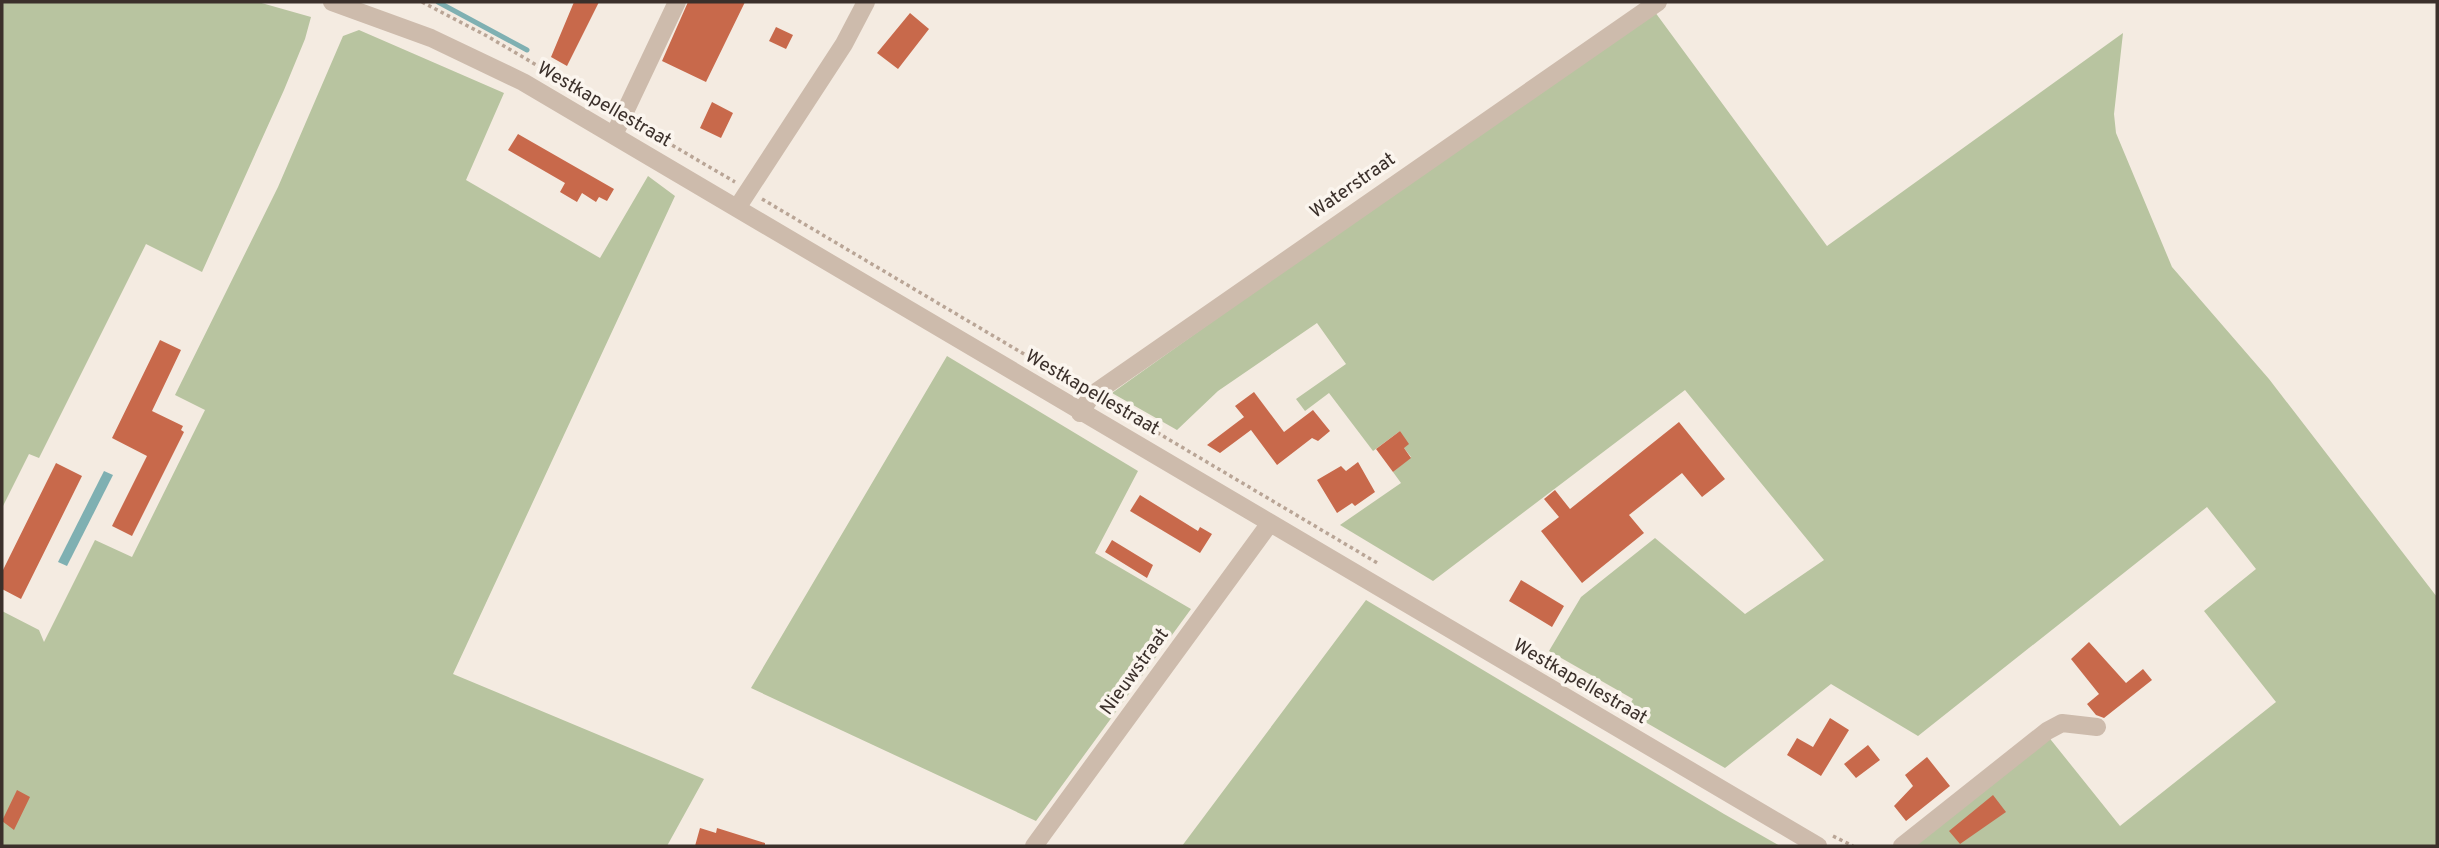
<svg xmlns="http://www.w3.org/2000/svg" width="2439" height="848" viewBox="0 0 2439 848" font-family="Overpass,sans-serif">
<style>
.green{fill:#b8c4a0}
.water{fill:#7fb0b2}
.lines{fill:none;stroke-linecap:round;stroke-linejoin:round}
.stream{stroke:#7fb0b2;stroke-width:5}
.building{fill:#c8694b}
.path{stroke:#b9a596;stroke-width:3.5;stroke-dasharray:3.5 3.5;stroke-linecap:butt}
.minor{stroke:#cdbbac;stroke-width:18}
.labels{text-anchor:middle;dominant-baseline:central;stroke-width:7;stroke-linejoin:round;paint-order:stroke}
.street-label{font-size:19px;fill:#3b302b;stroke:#fbf5ee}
</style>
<rect width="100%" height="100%" fill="#f4ebe1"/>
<path class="green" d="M2,2H258L311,17L305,39L284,90L202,272L146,244L39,458L29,454L2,508Z
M1652,8L1827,246L2123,33L2114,114L2116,133L2172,267L2269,379L2437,597V846H1913L2047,735L2120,826L2276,702L2204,611L2256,569L2207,507L1918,736L1831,684L1725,768L1626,711L1633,699L1549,651L1581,597L1655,538L1745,614L1824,560L1685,390L1433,581L1340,525L1401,483L1393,472L1411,457L1404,448L1400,431L1373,451L1329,393L1305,411L1296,399L1346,364L1317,323L1218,391L1177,430L1112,393Z
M359,30L504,93L466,180L600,258L648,176L675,196L453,674L704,779L667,846H2V611L39,630L44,642L95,540L132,557L205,410L175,395L278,187L343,36Z
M947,356L1138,471L1095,553L1191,609L1036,821L751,688Z
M1366,600L1724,814L1780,846H1182Z"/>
<path class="water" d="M104,471L113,475L67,566L58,562Z"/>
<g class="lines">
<path class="stream" d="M438,2L527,50"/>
</g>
<path class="building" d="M574,2H599L567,66L551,57Z
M688,2H745L706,82L662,61Z
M910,13L929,29L898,69L877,53Z
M776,27L793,35L786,49L769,41Z
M712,102L733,113L721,138L700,128Z
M518,134L614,189L607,201L599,197L596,202L582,193L577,202L560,192L565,183L508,150Z
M160,340L181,350L152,411L183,426L181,430L184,432L132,536L112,526L147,456L112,438Z
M1254,392L1284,432L1313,410L1330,431L1318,441L1312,438L1277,465L1251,430L1220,453L1207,445L1244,417L1235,406Z
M1679,422L1725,479L1702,497L1682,473L1629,515L1644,533L1582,583L1541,531L1559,517L1544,499L1555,490L1570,509Z
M1400,431L1409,444L1404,448L1411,458L1393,472L1376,449Z
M1358,462L1375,492L1355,506L1352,503L1337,513L1317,480L1341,466L1346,471Z
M56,463L82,476L21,599L2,589V572Z
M1140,495L1198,531L1200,527L1212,534L1200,553L1130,511Z
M1112,540L1153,565L1147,578L1105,552Z
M1521,580L1564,606L1552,627L1509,601Z
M2089,642L2126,683L2143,669L2152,680L2104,718L2096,715L2087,704L2099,694L2071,659Z
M1830,718L1849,730L1821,776L1787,755L1797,738L1813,747Z
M1868,745L1880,760L1856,778L1844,764Z
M1927,757L1950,786L1906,821L1894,806L1913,786L1905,775Z
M17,790L30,797L14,830L2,821Z
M1993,795L2006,812L1960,844L1949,831Z
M700,828L716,833L717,828L765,843V846H695Z"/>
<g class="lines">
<path class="path" d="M422,2L487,36L608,107
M636,124L735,182
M762,199L1078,386
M1109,404L1379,564
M1833,836L1853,846"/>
<path class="minor" d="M332,2L431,38L523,82L1818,846
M614,135L677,2
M737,208L844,44L866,2
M1080,413L1092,395L1658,2
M1034,846L1270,523
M1902,846L2047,731L2062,723L2097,727"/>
</g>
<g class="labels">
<g class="street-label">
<text transform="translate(604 105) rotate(30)">Westkapellestraat</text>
<text transform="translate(1353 186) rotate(-35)">Waterstraat</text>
<text transform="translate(1092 393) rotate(30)">Westkapellestraat</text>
<text transform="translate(1135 672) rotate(-54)">Nieuwstraat</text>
<text transform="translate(1580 682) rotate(30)">Westkapellestraat</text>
</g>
</g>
<rect width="2439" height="848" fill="none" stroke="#3b302b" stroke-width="7"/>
</svg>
